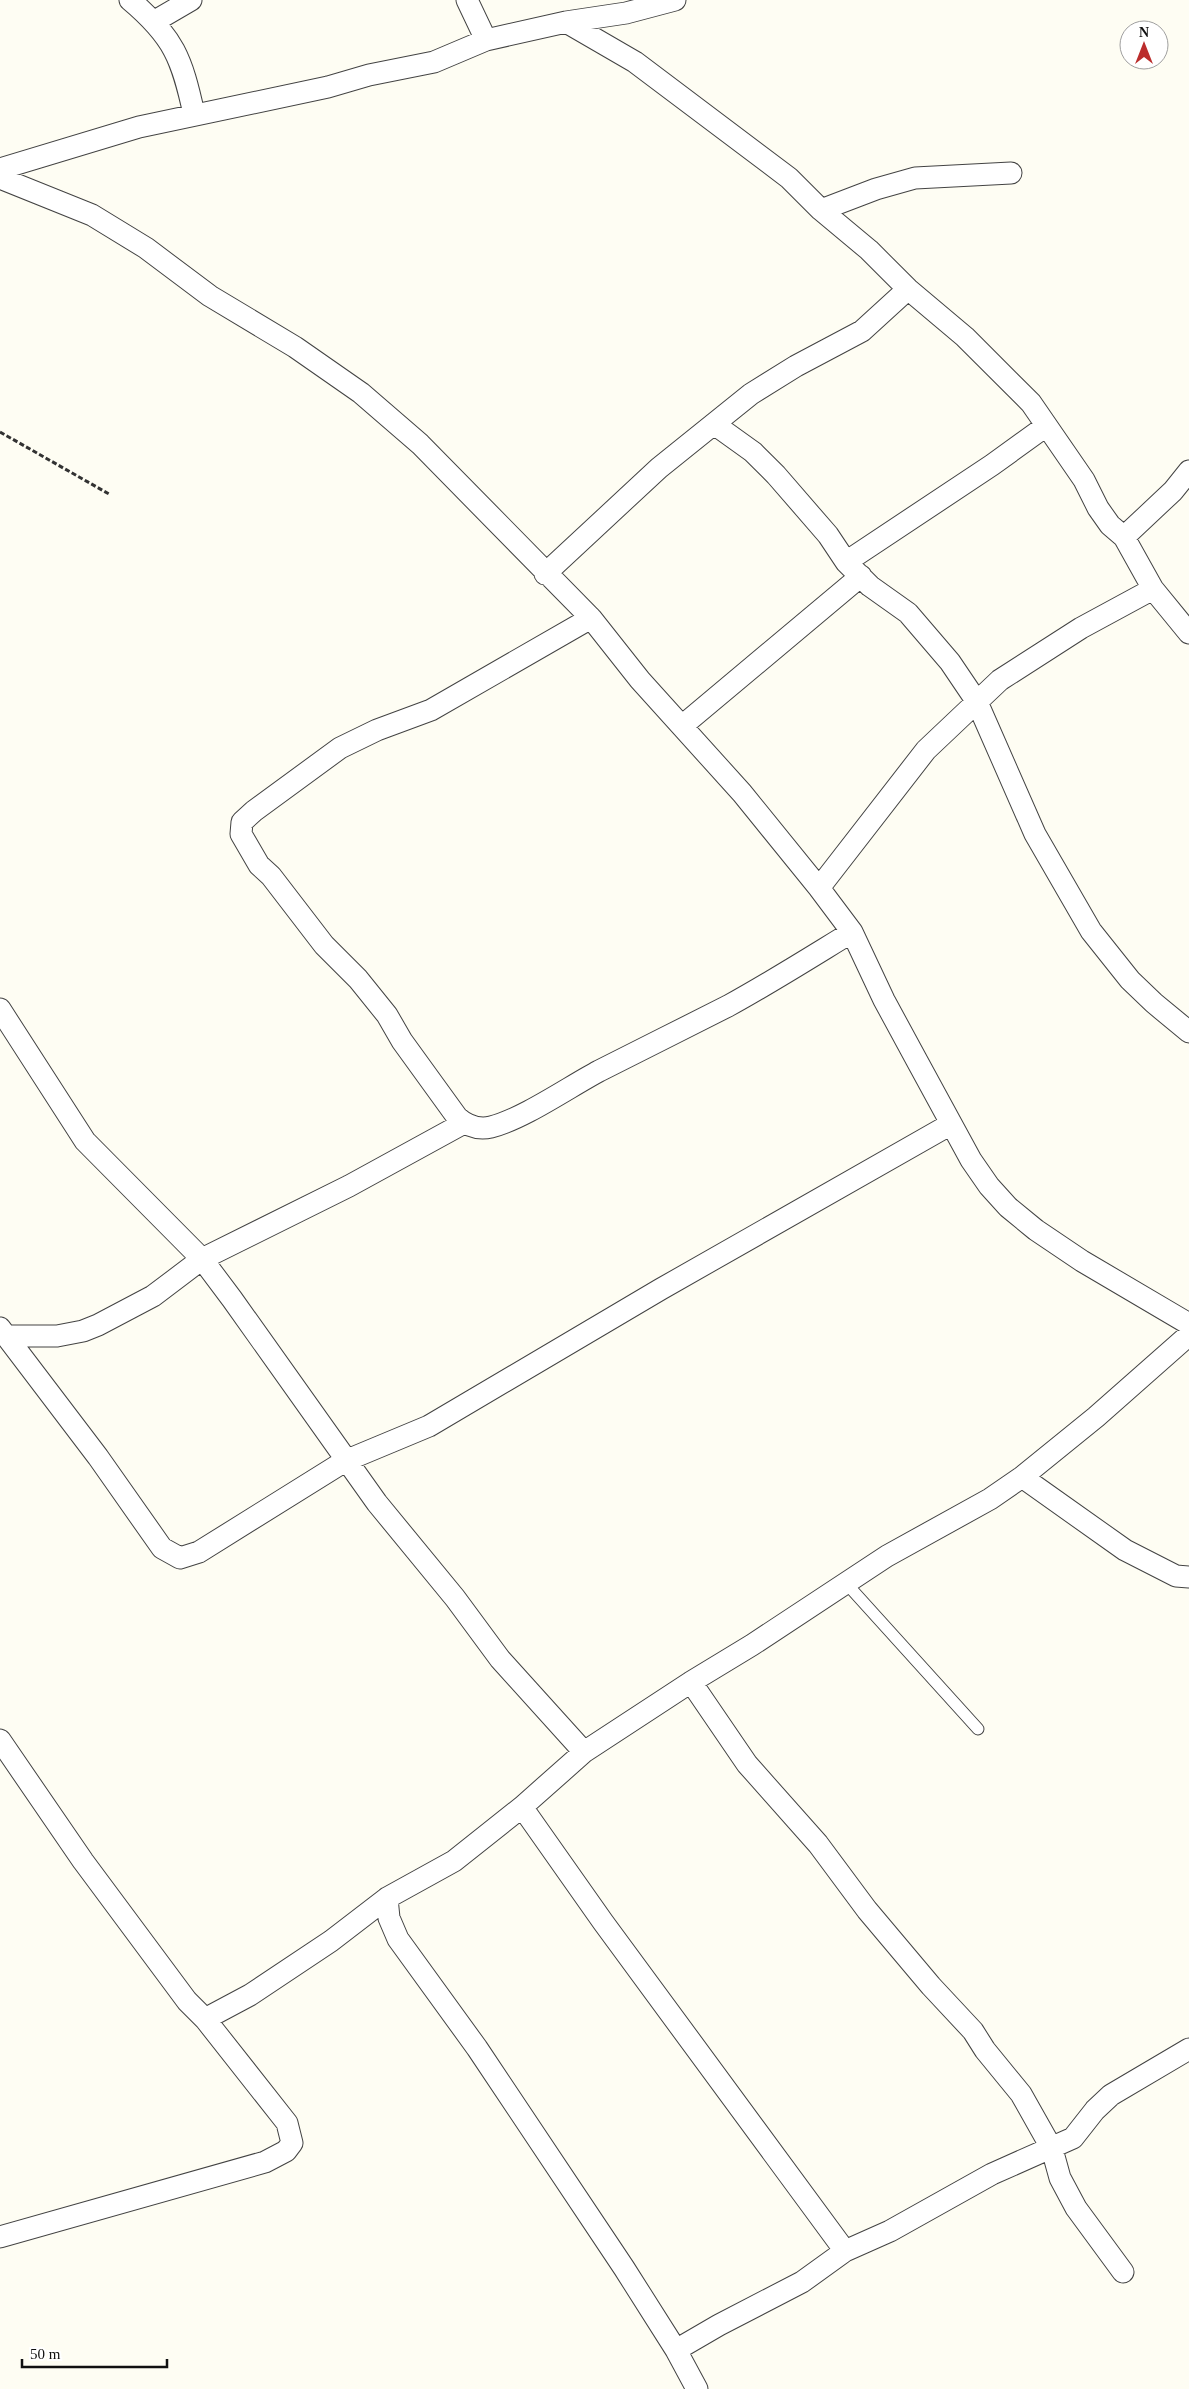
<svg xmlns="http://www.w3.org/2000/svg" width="1189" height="2389" viewBox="0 0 1189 2389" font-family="'Times New Roman',serif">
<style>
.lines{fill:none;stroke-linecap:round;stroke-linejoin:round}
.service-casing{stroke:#434343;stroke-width:13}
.minor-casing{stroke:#434343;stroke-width:23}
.path{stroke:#323232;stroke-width:3;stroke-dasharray:5 2.5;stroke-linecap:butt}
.service{stroke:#fff;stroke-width:11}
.minor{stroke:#fff;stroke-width:21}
</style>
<rect width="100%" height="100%" fill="#fefdf3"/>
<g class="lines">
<g class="service-casing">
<path id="service" d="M845,1582L978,1729"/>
</g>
<g class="minor-casing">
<path id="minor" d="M130,0C174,37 182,59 194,114
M467,0L486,40
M155,21L191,0
M566,22L626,13L675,0
M0,169L139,127L328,87L369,75L434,62L486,40L566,22L635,62L789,178L821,210L869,250L908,289L965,337L1031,403L1084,480L1098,508L1110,525L1124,537
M0,178L92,215L146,248L210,296L295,347L361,393L420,444L591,618L640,680L742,793L819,888L852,932L884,1000L916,1059L971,1160L989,1186L1008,1207L1036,1230L1082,1261L1189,1324
M821,210L876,189L915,178L1011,173
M714,424L753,452L776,475L828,535L846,562L870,586L908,613L950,662L977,702L1035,834L1091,931L1130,980L1154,1003L1189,1032
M846,562L992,465L1046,426
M545,574L659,468L751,394L796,366L862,331L908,289
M1153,589L1189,633
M591,618L431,710L377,730L340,748L254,811L242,822L241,834L259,865L271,876L324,945L358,979L387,1015L402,1041L457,1117C467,1126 478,1130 491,1127C523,1119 569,1087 599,1071C642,1049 685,1028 728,1006C770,983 811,957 852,932
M682,726L861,576
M819,888L926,750L1000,680L1081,628L1153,589L1124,537L1173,491L1189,471
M0,1009L85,1141L202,1259L232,1299L377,1503L455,1598L500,1659L584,1752
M0,1328L98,1457L162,1548L180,1558L199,1552L345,1461L429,1426L661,1289L951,1124
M6,1336H57L83,1331L98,1325L153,1296L202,1259L349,1186L464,1123
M1022,1477L1125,1550L1176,1576L1189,1577
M691,1682L747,1764L818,1844L867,1910L931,1986L973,2031L985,2050L1021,2094L1052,2149L1060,2178L1076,2208L1123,2272
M0,1740L83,1861L187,2001L205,2019L250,1995L331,1941L387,1898L454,1861L522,1807L584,1752L691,1682L752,1645L887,1556L990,1499L1022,1477L1096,1417L1189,1335
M522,1807L603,1922L845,2251
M387,1898L389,1918L398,1939L477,2048L624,2268L676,2350L697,2389
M0,2237L265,2162L286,2151L292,2143L287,2123L205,2019
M676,2350L719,2325L802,2282L845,2251L890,2231L992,2174L1073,2138L1095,2110L1111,2095L1189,2049"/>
</g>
<path class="path" d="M0,432L109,494"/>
<use href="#service" class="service"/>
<use href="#minor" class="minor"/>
</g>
<g transform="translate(1144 45)"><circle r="24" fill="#ffffff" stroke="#9f9f9f"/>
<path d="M0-4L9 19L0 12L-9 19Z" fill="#bb2d2c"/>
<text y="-8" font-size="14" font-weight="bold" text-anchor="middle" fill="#101010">N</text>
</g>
<path d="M22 2359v8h145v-8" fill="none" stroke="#101010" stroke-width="2.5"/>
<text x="30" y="2359" font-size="15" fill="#101010" stroke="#ffffff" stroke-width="4" paint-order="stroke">50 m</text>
</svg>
